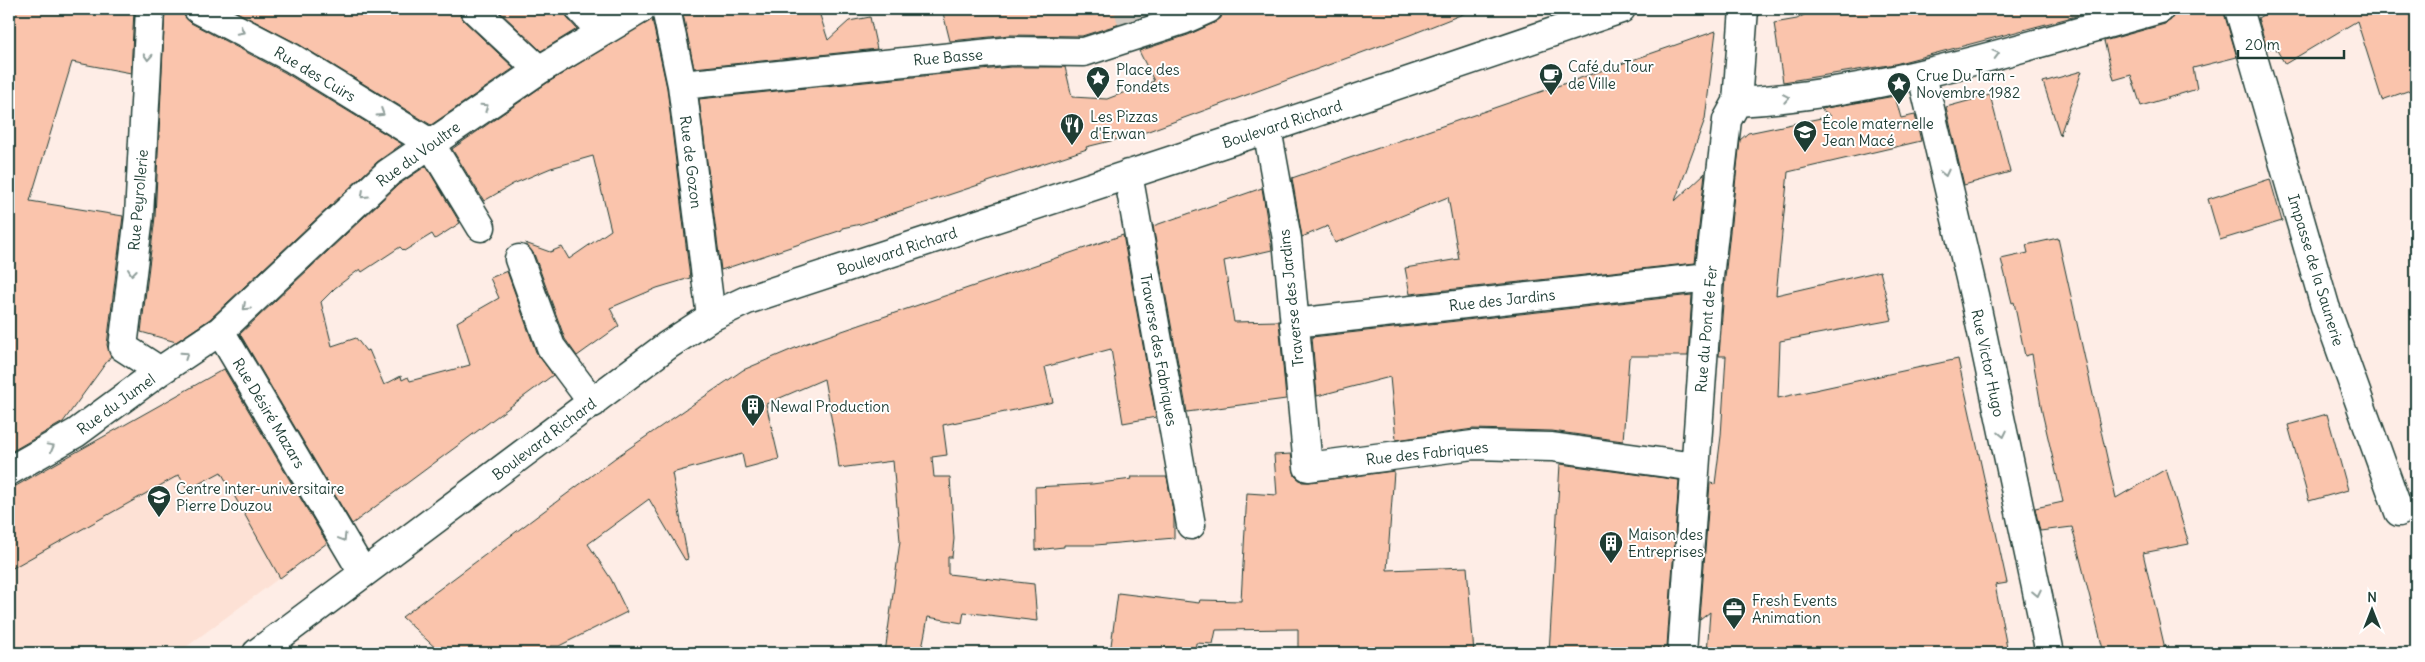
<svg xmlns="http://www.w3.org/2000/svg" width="2425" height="662" viewBox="0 0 2425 662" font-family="Delius,sans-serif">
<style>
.built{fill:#fde1d5}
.building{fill:#fac4ac;stroke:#1f3d34}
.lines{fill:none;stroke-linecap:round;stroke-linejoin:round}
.street-tunnel{stroke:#d1cac2;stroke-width:28;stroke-dasharray:28 14;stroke-linecap:butt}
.lane-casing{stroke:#1f3d34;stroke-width:19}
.street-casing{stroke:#1f3d34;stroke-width:31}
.lane{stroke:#fff;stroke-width:15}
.street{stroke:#fff;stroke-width:28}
.oneway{stroke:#8f9e9a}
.labels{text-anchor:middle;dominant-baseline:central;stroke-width:4;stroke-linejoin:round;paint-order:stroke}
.street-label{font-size:15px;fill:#1f3d34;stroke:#fff}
.poi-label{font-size:15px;fill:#1f3d34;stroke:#fff;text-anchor:start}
</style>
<rect width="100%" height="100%" fill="#feede6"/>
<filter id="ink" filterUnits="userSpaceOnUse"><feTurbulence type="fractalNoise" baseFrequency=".02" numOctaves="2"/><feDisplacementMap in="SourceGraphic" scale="10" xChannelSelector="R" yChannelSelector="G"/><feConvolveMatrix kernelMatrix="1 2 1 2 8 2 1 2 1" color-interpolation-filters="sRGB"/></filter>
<g filter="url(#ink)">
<path class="built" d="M224,369L324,545L178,653H9V490Z"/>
<path class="building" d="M9,9H134L131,73L72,62L30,201L123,216L107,345L111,356L63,422L9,453Z
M165,9H183L185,17L191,23L284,72L402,144L377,162L210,319L176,342L141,332L155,217Z
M231,9H459L463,20L514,68L431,125L300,45Z
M497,9H565L568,19L577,29L541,51Z
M682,9H818L828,40L849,21L870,17L877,49L694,68Z
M942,9H1167L1082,36L1010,35L950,41Z
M1223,9L1473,10L1410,35L1143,133L1086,147L1087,149L861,224L842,228V230L721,270L699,99L1011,67H1065L1072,97L1107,99L1154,81L1139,51L1188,35L1214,23L1221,18Z
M1814,9H2080V15L1895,64L1783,82L1774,23L1797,19Z
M2175,9H2216L2224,13L2237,57L2193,68L2197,89L2141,106L2131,75L2114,80L2104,41L2165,24L2171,20Z
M2273,9H2416V88L2382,100L2357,21L2285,64L2275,47L2267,49L2258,18Z
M652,19L667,88L690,278L657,288L610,308L619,326L577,356L565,339L534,254L525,243L550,252L562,247L569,259L611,230L593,156L551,168L513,184L484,201L452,149L547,83Z
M1716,31L1705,119L1675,201L1705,173L1695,263L1410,294L1405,268L1459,259L1448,197L1335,243L1328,226L1302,237L1292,178Z
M2082,71L2060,135L2043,82Z
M1990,95L2010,172L1964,185L1946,107Z
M1895,96L1901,118L1915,115L1921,141L1788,172L1776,295L1880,271L1892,320L1780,341L1778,398L1958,359L2007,583L1995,585L2008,653H1707L1710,612L1700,620L1710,483L1715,484L1721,436L1726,356H1719L1725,278L1740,140L1748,133L1831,116L1821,109Z
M426,166L460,223L435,239L432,234L404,251L400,247L362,272L360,269L335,288L321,302L332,346L356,338L366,351L369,350L384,385L401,376L402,380L408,377L410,381L470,365L457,322L499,298L490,278L507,271L536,352L553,375L352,524L240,334L398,185Z
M2270,179L2282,221L2220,240L2208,199Z
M1262,188L1272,250L1224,261L1234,322L1279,321L1286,399L1187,412L1153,226Z
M1123,235L1156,417L1123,423L1111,349L1045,367L1053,402L943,425L947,455L932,457L934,477H950L954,539L952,557H948V574L1034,584L1037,621L964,612L962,623L928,617L921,653H885L900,541L893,461L839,468L836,444L824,379L766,404L779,459L745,468L742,454L672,473L688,559L685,560L649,499L588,544L611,579L627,612L559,646H551L550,653L496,650L495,653H441L402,617L615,458L743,370L807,343Z
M2058,238L2116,498L2166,469L2189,544L2143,553L2166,653H2104L2072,527L2040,531L2035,508L2063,502L2042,412L2032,354L2025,356L2014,302L2012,303L2001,259L2028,253L2026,245Z
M1692,295L1688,356H1631L1629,358L1623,441L1552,431L1473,429L1396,440L1390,377L1317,396L1312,337Z
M224,369L327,543L280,578L221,472L187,490L179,475L9,570V487L16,485L14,487Z
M2327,414L2348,490L2309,501L2288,425Z
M1291,454L1295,476L1302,482H1310L1394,471L1387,570L1467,567L1474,653H1298V629L1216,630L1213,644L1196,643L1195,653H1110L1118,593L1199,603L1200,600L1241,601L1247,493L1277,495L1274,455Z
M1560,464L1679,480L1667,646L1657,653H1549Z
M1131,477H1167L1174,517V538L1096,545H1064V547L1036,550L1035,487L1092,484L1132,479Z"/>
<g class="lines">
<path class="street-tunnel" d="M1128,9L1136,34"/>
<g class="lane-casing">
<path id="lane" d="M2399,512L2416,507"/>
</g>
<g class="street-casing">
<path id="street" d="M150,9L139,216L123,347L160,371
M198,9L292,58L430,143L481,227
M474,9L539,70
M580,9L602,32
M666,9L682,85L711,317
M2239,9L2325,306L2399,512
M1922,75L1974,295L2050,653
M682,85L1010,51L1084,52L1183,20L1208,9
M1737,102C1882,94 2022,47 2160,9
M1267,129L1287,239L1308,467L1473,445L1552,447L1695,467
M1128,174L1191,525
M519,259L551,347L593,403
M1294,323L1709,277
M220,331L363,573
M9,471L76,433L160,371L220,331L388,173L539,70L641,9
M257,653L668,345L711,317L747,300L1267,129L1621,9
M1682,653L1709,277L1727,120L1737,102L1744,9"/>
</g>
<use href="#lane" class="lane"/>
<use href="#street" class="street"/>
</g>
<defs><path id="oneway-chevron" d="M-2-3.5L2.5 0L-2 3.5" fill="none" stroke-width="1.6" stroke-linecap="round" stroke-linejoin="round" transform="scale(1.25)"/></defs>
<g class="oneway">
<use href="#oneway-chevron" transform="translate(241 31) rotate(28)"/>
<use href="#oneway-chevron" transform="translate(1996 54) rotate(-15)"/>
<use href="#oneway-chevron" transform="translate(148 57) rotate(93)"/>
<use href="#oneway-chevron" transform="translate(1786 98) rotate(-10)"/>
<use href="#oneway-chevron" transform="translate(485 107) rotate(-34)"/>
<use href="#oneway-chevron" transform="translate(381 113) rotate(32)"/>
<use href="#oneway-chevron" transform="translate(1945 173) rotate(77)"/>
<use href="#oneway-chevron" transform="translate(364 195) rotate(137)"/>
<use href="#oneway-chevron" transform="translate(132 272) rotate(97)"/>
<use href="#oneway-chevron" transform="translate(246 307) rotate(137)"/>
<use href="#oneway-chevron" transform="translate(185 355) rotate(-34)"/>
<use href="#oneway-chevron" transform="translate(2003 434) rotate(78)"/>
<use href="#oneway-chevron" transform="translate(51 447) rotate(-29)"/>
<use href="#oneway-chevron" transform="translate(343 538) rotate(59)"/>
<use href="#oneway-chevron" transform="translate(2037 593) rotate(78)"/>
</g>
</g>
<defs>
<g id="cafe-pin" transform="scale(1.25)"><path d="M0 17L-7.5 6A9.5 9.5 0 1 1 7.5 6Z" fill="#1f3d34" stroke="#fff"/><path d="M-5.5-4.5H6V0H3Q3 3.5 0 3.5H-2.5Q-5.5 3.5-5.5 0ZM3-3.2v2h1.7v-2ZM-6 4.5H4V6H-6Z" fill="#fff"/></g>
<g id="sight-pin" transform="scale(1.25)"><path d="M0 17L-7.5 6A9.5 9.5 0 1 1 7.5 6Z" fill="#1f3d34" stroke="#fff"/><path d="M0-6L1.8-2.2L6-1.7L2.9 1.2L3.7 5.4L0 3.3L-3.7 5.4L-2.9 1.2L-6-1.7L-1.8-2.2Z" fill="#fff"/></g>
<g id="restaurant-pin" transform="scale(1.25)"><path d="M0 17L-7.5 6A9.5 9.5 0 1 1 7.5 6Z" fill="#1f3d34" stroke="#fff"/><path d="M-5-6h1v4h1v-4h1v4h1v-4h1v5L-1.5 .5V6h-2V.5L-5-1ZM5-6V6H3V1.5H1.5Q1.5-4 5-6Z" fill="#fff"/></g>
<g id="school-pin" transform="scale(1.25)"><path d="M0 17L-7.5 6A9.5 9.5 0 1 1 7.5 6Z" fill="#1f3d34" stroke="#fff"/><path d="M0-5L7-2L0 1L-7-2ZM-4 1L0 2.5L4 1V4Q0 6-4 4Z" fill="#fff"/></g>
<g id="building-pin" transform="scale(1.25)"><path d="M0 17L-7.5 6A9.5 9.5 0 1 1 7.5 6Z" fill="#1f3d34" stroke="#fff"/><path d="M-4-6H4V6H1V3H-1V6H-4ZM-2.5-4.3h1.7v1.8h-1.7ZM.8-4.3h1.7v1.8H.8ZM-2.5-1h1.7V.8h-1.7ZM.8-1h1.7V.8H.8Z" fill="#fff"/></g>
<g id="office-pin" transform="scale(1.25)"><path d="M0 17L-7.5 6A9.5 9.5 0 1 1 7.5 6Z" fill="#1f3d34" stroke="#fff"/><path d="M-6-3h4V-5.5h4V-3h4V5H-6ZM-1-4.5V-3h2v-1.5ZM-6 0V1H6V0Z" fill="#fff"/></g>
</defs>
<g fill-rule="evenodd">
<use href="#cafe-pin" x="1551" y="75"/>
<use href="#sight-pin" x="1098" y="78"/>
<use href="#sight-pin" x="1899" y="84"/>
<use href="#restaurant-pin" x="1072" y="125"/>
<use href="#school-pin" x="1805" y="132"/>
<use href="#building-pin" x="753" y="406"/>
<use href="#school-pin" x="159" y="497"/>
<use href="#building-pin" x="1611" y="543"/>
<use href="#office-pin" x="1734" y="609"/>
</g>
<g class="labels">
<g class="street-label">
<text transform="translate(948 57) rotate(-5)">Rue Basse</text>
<text transform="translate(315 74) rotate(31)">Rue des Cuirs</text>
<text transform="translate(1282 124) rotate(-18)">Boulevard Richard</text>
<text transform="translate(418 154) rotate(-36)">Rue du Voultre</text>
<text transform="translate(691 162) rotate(83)">Rue de Gozon</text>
<text transform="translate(138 200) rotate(-85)">Rue Peyrollerie</text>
<text transform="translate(897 251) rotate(-18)">Boulevard Richard</text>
<text transform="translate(2316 270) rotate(73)">Impasse de la Saunerie</text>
<text transform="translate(1291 298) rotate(-96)">Traverse des Jardins</text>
<text transform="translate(1502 300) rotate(-6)">Rue des Jardins</text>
<text transform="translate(1706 329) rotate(-85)">Rue du Pont de Fer</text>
<text transform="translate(1159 350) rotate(80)">Traverse des Fabriques</text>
<text transform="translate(1988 363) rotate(78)">Rue Victor Hugo</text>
<text transform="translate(116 404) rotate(-36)">Rue du Jumel</text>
<text transform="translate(269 413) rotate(59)">Rue Désiré Mazars</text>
<text transform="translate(544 439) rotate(-37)">Boulevard Richard</text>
<text transform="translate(1427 453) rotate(-6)">Rue des Fabriques</text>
</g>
<g class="poi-label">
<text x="1568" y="66">Café du Tour<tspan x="1568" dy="17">de Ville</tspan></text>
<text x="1116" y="69">Place des<tspan x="1116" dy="17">Fondets</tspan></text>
<text x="1916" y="75">Crue Du Tarn -<tspan x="1916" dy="17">Novembre 1982</tspan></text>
<text x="1090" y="116">Les Pizzas<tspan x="1090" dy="17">d'Erwan</tspan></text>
<text x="1822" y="123">École maternelle<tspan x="1822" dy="17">Jean Macé</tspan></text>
<text x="770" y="406">Newal Production</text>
<text x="176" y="488">Centre inter-universitaire<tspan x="176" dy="17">Pierre Douzou</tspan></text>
<text x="1628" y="534">Maison des<tspan x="1628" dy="17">Entreprises</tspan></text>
<text x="1752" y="600">Fresh Events<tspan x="1752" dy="17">Animation</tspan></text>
</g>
</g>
<rect width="2425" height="662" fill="none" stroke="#fff" stroke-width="30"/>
<rect x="15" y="15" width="2395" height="632" fill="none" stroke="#1f3d34" stroke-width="2" filter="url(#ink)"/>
<g transform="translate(2372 610)" stroke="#ffffff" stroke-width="4" paint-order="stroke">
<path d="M0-4L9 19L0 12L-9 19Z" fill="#1f3d34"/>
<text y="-8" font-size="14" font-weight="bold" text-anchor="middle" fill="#1f3d34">N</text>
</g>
<path d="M2238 50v8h106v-8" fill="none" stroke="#1f3d34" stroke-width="2.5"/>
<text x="2245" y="50" font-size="15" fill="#1f3d34" stroke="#ffffff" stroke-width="4" paint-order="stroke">20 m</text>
</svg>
